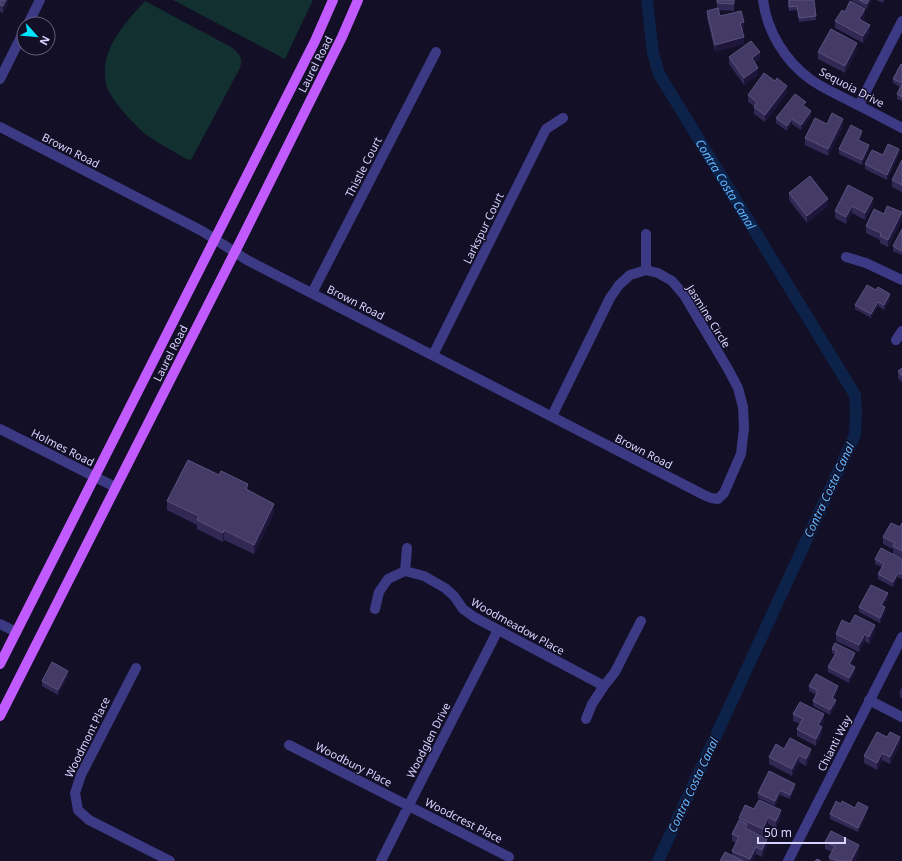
<svg xmlns="http://www.w3.org/2000/svg" width="902" height="861" viewBox="0 0 902 861" font-family="'Noto Sans',sans-serif">
<style>
.green{fill:#12302f}
.lines{fill:none;stroke-linecap:round;stroke-linejoin:round}
.canal{stroke:#0c2248;stroke-width:12}
.minor{stroke:#3d3a85;stroke-width:10}
.major{stroke:#c25bff;stroke-width:10}
.wall{fill:#312854}
.shaded-wall{fill:#1d163a}
.building{fill:#433a66;stroke:#5a527e}
.labels{text-anchor:middle;dominant-baseline:central;stroke-width:3;stroke-linejoin:round;paint-order:stroke}
.street-label{font-size:11px;fill:#d9d4ff;stroke:#130f26}
.water-label{font-size:12px;font-style:italic;fill:#62b6ff;stroke:#130f26}
</style>
<rect width="100%" height="100%" fill="#130f26"/>
<path class="green" d="M173,0H313L285,59Z
M145,1L231,47C240,54 243,57 240,68L191,160L186,159C172,150 157,143 144,133C136,126 128,117 121,109C115,101 108,93 106,83C99,50 125,23 145,1Z"/>
<g class="lines">
<path class="canal" id="s1" d="M647,0L653,53L659,74L855,395L856,412L855,435L658,861"/>
<path class="minor" d="M763,0C767,31 785,61 810,79C822,88 837,94 850,101C868,110 885,119 902,128
M28,24L40,0
M0,79L24,31
M859,105L902,21
M0,127L202,231L247,260L704,495L711,498L718,499L724,493L741,454L744,428L743,407L738,388L728,369L684,295L672,281L658,273L646,270L630,275L619,285L610,298L552,416
M846,257L866,263L902,280
M646,270V234
M312,293L436,52
M896,340L902,331
M433,355L546,129L563,118
M0,429L115,487
M405,571L407,548
M375,609L379,592L388,579L405,571L424,576L445,588L454,596L463,609L474,617L604,686
M0,624L16,632
M136,668L81,775L75,793L78,810L89,820L170,861
M869,700L902,717
M586,719L592,704L604,686L615,672L641,621
M289,745L509,857
M381,861L414,795L498,630
M788,861L902,637"/>
<path class="major" d="M0,664L315,41L333,0
M0,716L242,238L342,37L358,0"/>
</g>
<path class="wall" d="M0,0H8V4L3,13L0,12Z
M717,0H734V11L718,10L720,16L744,29L742,30L744,44L715,52L707,18V11L717,9Z
M788,0H814L816,20L799,22L797,10L789,11Z
M852,0H872L867,9L852,1Z
M876,0H884L883,3Z
M845,12L865,16L862,21L870,32L863,43L835,28V21Z
M857,50L845,73L818,59V52Z
M729,57L760,59L755,63L758,75L744,85L729,64Z
M902,65V101L897,99V94L900,87L893,83V79Z
M787,93L765,122L754,114V106L748,102V95Z
M806,107L811,116L801,130L792,124L787,131L776,123V118Z
M827,124L843,126L828,156L805,145V138Z
M862,135L860,141L869,150L862,165L839,154V149Z
M899,154L887,180L865,169V164Z
M902,160V192L892,187V180Z
M848,185L873,205L865,220L852,213L846,224L835,218V211Z
M789,193L828,206L807,223L789,200Z
M884,214L902,220L888,247L880,243V240L866,233V226Z
M902,229V255L893,251V246Z
M890,299L884,310L878,306L871,318L855,309V305Z
M902,368V383L898,378V371Z
M248,491L274,513L254,554L224,540L223,542L197,529V525L167,510V501Z
M902,523V558L893,554V549L883,544V537L900,527Z
M875,559H902V579L898,577L893,587L878,579V574L882,567L875,564Z
M888,598L883,606L885,612L880,623L859,612V607Z
M850,624L875,632L869,644L865,641L859,652L836,641V634Z
M832,649L855,658L851,665L855,672L849,683L828,672V667L835,655L832,653Z
M68,676L58,695L42,686V681Z
M809,686L838,690L834,699L836,705L830,715L813,706V701L816,695L809,691Z
M902,687V698L900,697V690Z
M793,714L824,721L821,726L822,734L816,746L797,736V729L800,724L793,721Z
M900,744L890,764L882,760L877,770L864,763V756Z
M784,749L811,756L806,766L799,762L792,776L769,764V757Z
M795,788L790,799L780,795L775,806L758,798V793Z
M841,804L868,811L858,832L830,819V814Z
M754,809L781,817L776,828L768,824L763,836L747,829L767,846L762,857L756,854L753,861H720L732,855V851L736,843L732,841V834L739,821V818Z
M825,842L859,852L855,861H829V857L832,852L825,849Z"/>
<path class="shaded-wall" d="M6,0H8V4L3,13V6Z
M869,0H872L867,9V4Z
M865,9V16L859,26V19Z
M744,22V29L740,30V23Z
M870,25V32L863,43V36Z
M744,37V44L715,52V45Z
M857,43V50L845,73V66Z
M760,52V59L752,65V58Z
M758,68V75L744,85V78Z
M787,86V93L765,122V115Z
M811,111V116L801,130V125Z
M792,119V124L787,131V126Z
M843,119V126L828,156V149Z
M862,131V135L858,145V140Z
M869,145V150L862,165V160Z
M899,149V154L887,180V175Z
M873,198V205L865,220V213Z
M828,199V206L807,223V216Z
M852,206V213L846,224V217Z
M902,212V220L888,247V240Z
M890,294V299L884,310V305Z
M878,302V306L871,318V314Z
M248,484V494L246,489Z
M274,504V513L254,554V545Z
M224,530V540L223,542V533Z
M898,573V577L893,587V582Z
M888,593V598L881,610V605Z
M885,607V612L880,623V618Z
M875,625V632L869,644V637Z
M865,634V641L859,652V645Z
M855,653V658L849,669V664Z
M855,667V672L849,683V678Z
M68,671V676L58,695V690Z
M838,686V690L832,703V698Z
M836,700V705L830,715V710Z
M824,714V721L818,732V725Z
M822,727V734L816,746V739Z
M900,737V744L890,764V757Z
M811,749V756L806,766V759Z
M882,753V760L877,770V763Z
M799,755V762L792,776V769Z
M795,784V788L790,799V795Z
M780,790V795L775,806V801Z
M868,807V811L858,832V828Z
M781,810V817L776,828V821Z
M768,817V824L763,836V829Z
M767,839V846L762,857V850Z
M859,845V852L855,861H851Z
M756,847V854L753,861H750V859Z"/>
<path class="building" d="M0,0H6L3,6L0,5Z
M717,0H734V4L717,3Z
M789,0H814L816,16L799,18L797,6L789,7Z
M859,0H869L867,4Z
M850,1L865,9L859,19L870,25L863,36L835,21L842,10L845,12Z
M718,8L720,16L741,11L744,22L740,23L744,37L715,45L707,11Z
M831,29L857,43L845,66L818,52Z
M751,41L760,52L752,58L758,68L744,78L729,57Z
M901,64L902,65V83L893,79Z
M764,73L775,81L777,78L787,86L765,115L754,107L757,102L748,95Z
M902,84V97L897,94Z
M795,94L806,102L803,105L811,111L801,125L792,119L787,126L776,118Z
M832,113L843,119L828,149L805,138L815,118L827,124Z
M851,125L862,131L858,140L869,145L862,160L839,149Z
M888,144L899,149L887,175L865,164L872,150L883,155Z
M902,160V185L892,180Z
M810,176L828,199L807,216L789,193Z
M848,185L873,198L865,213L852,206L846,217L835,211Z
M887,206L902,212L888,240L880,236L881,233L866,226L874,209L884,214Z
M902,229V251L893,246Z
M867,285L876,290L878,287L890,294L884,305L878,302L871,314L855,305Z
M902,368V376L898,371Z
M188,460L219,475L221,471L248,484L246,489L274,504L254,545L224,530L223,533L197,520L199,516L167,501Z
M891,523L900,527L902,523V551L893,546L895,543L883,537Z
M881,548L902,559V574L898,573L893,582L878,574L884,564L875,559Z
M871,585L888,593L881,605L885,607L880,618L859,607Z
M855,615L875,625L869,637L865,634L859,645L836,634L842,620L850,624Z
M835,643L855,653L849,664L855,667L849,678L828,667L837,651L832,649Z
M52,662L68,671L58,690L42,681Z
M816,674L838,686L832,698L836,700L830,710L813,701L818,691L809,686Z
M800,702L824,714L818,725L822,727L816,739L797,729L803,719L793,714Z
M877,732L887,737L890,732L900,737L890,757L882,753L877,763L864,756Z
M790,738L811,749L806,759L799,755L792,769L769,757L776,744L784,749Z
M769,771L795,784L790,795L780,790L775,801L758,793Z
M759,800L781,810L776,821L768,817L763,829L739,818L745,805L754,809Z
M836,801L841,804L842,801L855,808L858,802L868,807L858,828L830,814Z
M739,820L747,824L745,828L767,839L762,850L756,847L750,859L732,851L739,837L732,834Z
M831,831L859,845L851,861H837L829,857L835,846L825,842Z
M725,852L743,861H720Z
M817,859L821,861H815Z"/>
<g class="labels">
<g class="street-label">
<text transform="translate(315 64) rotate(-63)">Laurel Road</text>
<text transform="translate(852 87) rotate(28)">Sequoia Drive</text>
<text transform="translate(71 150) rotate(27)">Brown Road</text>
<text transform="translate(363 167) rotate(-63)">Thistle Court</text>
<text transform="translate(483 228) rotate(-64)">Larkspur Court</text>
<text transform="translate(356 302) rotate(27)">Brown Road</text>
<text transform="translate(709 316) rotate(58)">Jasmine Circle</text>
<text transform="translate(170 353) rotate(-63)">Laurel Road</text>
<text transform="translate(63 447) rotate(27)">Holmes Road</text>
<text transform="translate(644 451) rotate(27)">Brown Road</text>
<text transform="translate(518 626) rotate(29)">Woodmeadow Place</text>
<text transform="translate(87 737) rotate(-64)">Woodmont Place</text>
<text transform="translate(428 740) rotate(-63)">Woodglen Drive</text>
<text transform="translate(834 743) rotate(-63)">Chianti Way</text>
<text transform="translate(354 764) rotate(27)">Woodbury Place</text>
<text transform="translate(464 820) rotate(27)">Woodcrest Place</text>
</g>
<g class="water-label">
<text stroke="none"><textPath href="#s1" startOffset="204">Contra Costa Canal</textPath></text>
<text transform="translate(829 490) rotate(-65)">Contra Costa Canal</text>
<text transform="translate(693 785) rotate(-65)">Contra Costa Canal</text>
</g>
</g>
<g transform="translate(36 36) rotate(117)"><circle r="19" fill="#130f26" stroke="#625e7d"/>
<path d="M0-3L7 15L0 10L-7 15Z" fill="#00e5ff"/>
<text y="-6" font-size="11" font-weight="bold" text-anchor="middle" fill="#d9d4ff">N</text>
</g>
<path d="M758 837v6h87v-6" fill="none" stroke="#d9d4ff" stroke-width="2"/>
<text x="764" y="837" font-size="12" fill="#d9d4ff" stroke="#130f26" stroke-width="3" paint-order="stroke">50 m</text>
</svg>
